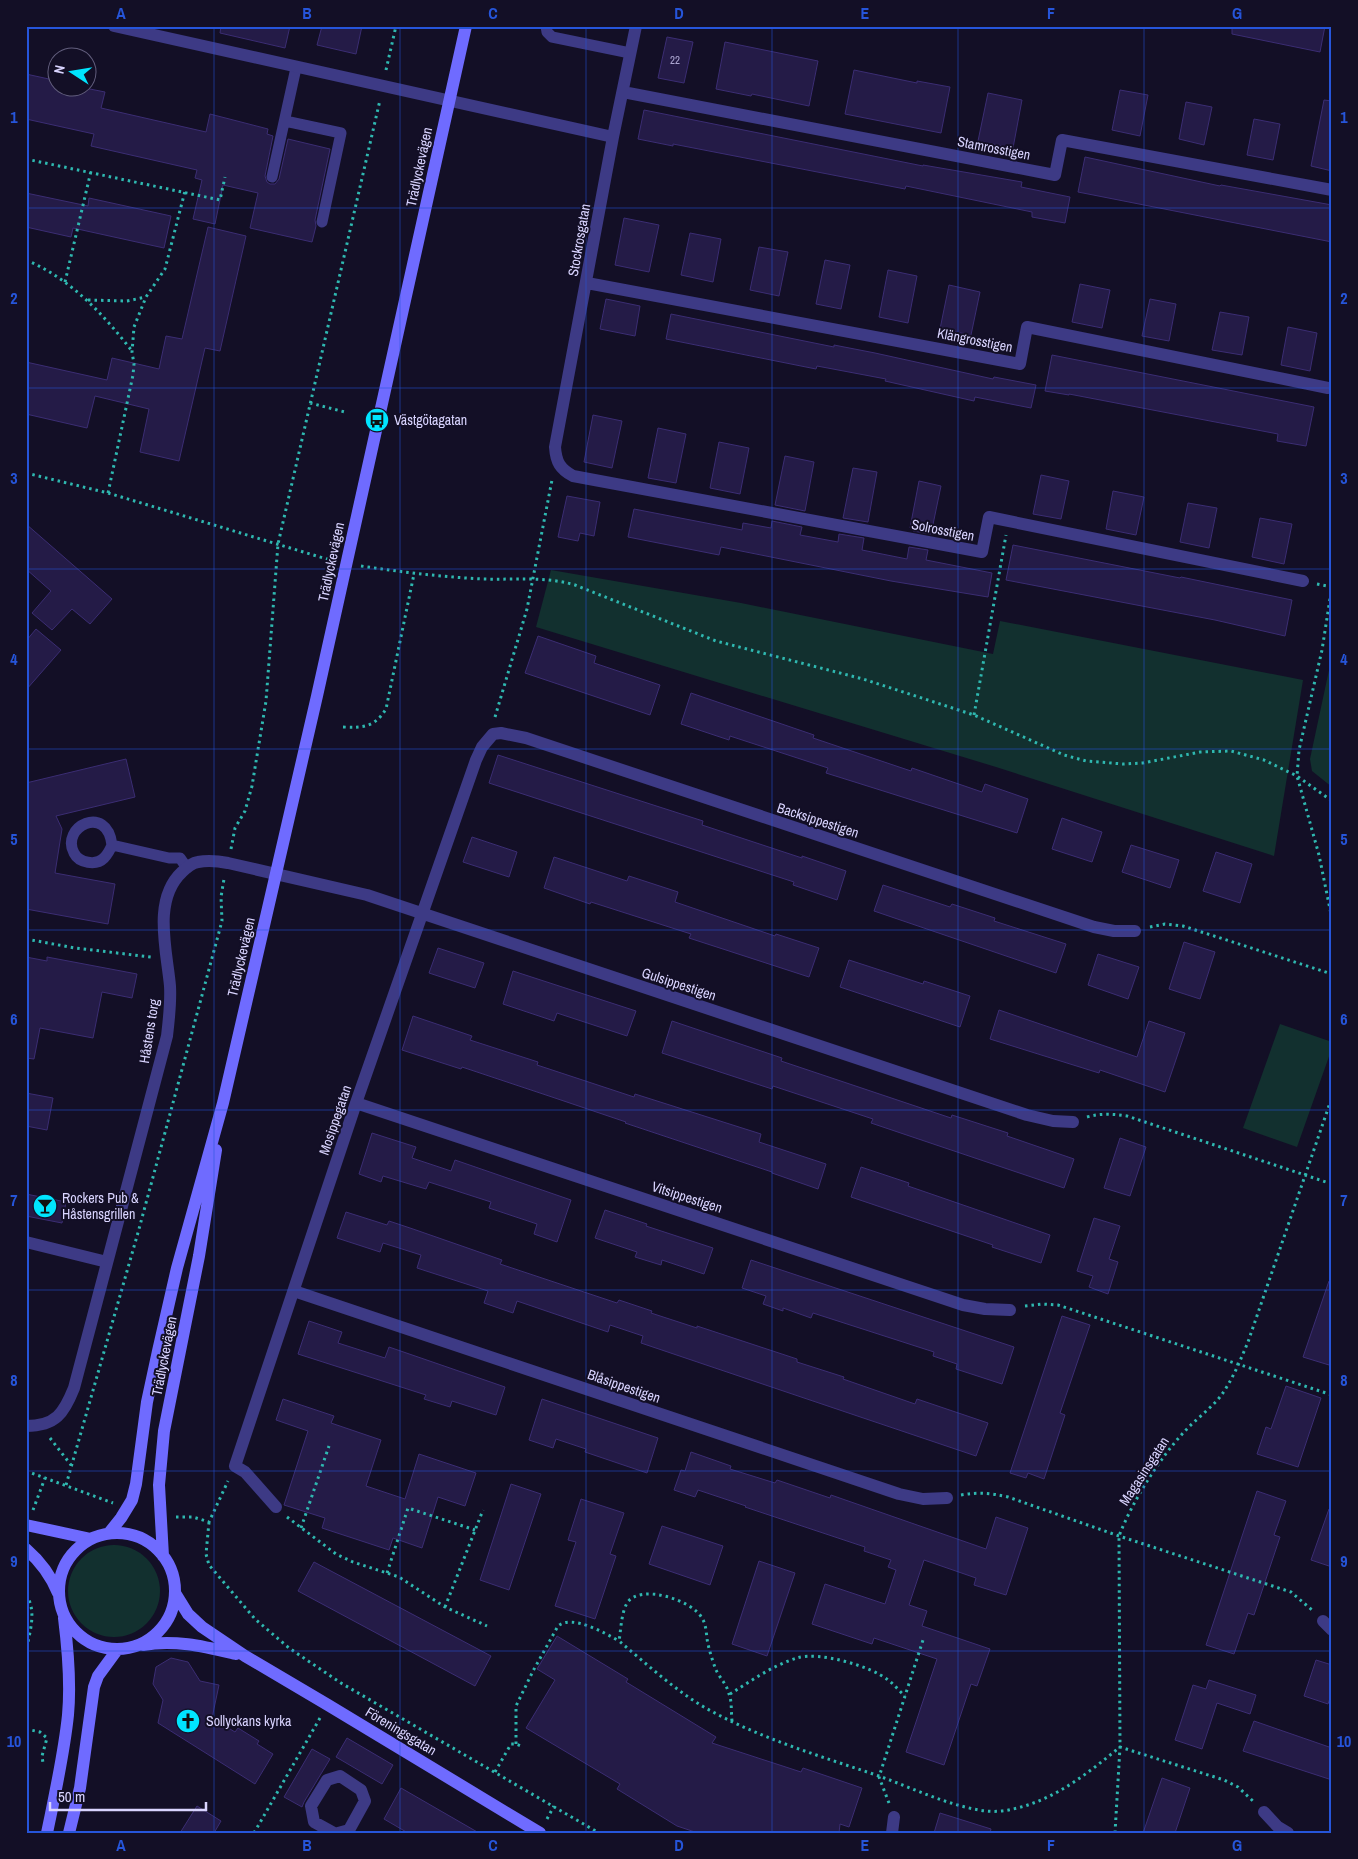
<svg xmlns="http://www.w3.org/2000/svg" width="1358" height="1859" viewBox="0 0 1358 1859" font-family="'Archivo Narrow',sans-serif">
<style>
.green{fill:#12302f}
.building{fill:#241b47;stroke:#3b2d73}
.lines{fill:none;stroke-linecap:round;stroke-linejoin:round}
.path{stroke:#2fb8b0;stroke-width:3;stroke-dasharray:2.5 4;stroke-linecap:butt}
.lane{stroke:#3d3a85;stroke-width:11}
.street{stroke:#3d3a85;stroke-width:12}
.secondary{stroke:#6f6bff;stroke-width:12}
.grid{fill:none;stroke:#2655da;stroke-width:1;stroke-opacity:0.55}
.labels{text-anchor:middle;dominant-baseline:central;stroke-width:4;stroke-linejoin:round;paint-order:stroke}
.number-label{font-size:11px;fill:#aca6d1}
.street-label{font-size:14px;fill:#d9d4ff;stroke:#130f26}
.poi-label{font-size:14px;fill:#d9d4ff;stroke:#130f26;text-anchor:start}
.neatline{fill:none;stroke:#2655da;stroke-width:2}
.grid-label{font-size:16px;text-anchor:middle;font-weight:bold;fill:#2655da}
</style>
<rect width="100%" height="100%" fill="#130f26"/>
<path class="green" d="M551,570L741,603L993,654L1000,621L1303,680L1274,856L996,767L536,627Z
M1332,656V787L1312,771L1310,759Z
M1280,1024L1332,1042V1048L1297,1147L1243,1128Z
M68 1591a46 46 0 1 1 92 0a46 46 0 1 1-92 0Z"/>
<path class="building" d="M221,26H290L285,48L220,33Z
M322,26H362L356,54L317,45Z
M1232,26H1325L1320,52L1232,34Z
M667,37L693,42L684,83L658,78Z
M725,42L818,61L809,106L752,94L751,96L716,89Z
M854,70L917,83V81L950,87L941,133L845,114Z
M26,74L58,81V88H85L105,92L101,108L206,132L210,114L268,129L267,134L273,136L265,176L267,182L270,184H275L279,179L288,139L330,149L315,220L316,226L312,242L250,228L258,193L223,185L215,224L193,219L202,180L195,178L197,170L91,146L94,134L26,119Z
M1120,90L1148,95L1140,136L1112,130Z
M988,93L1022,100L1013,148L978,141Z
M1324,100L1332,101V171L1311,166Z
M1186,102L1212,107L1204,145L1179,139Z
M644,110L923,166V165L1022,182L1021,187L1070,197L1065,223L1032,217V212L906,186L905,189L673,144V146L638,139Z
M1254,119L1280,124L1273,160L1247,155Z
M1085,157L1220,186L1221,185L1332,205V242L1078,192Z
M26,193L88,206L89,198L171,216L164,248L73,228L71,237L26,227Z
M624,218L659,225L649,272L615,265Z
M208,227L246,236L220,351L205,348L179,461L140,452L149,409L95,396L87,428L26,414V362L107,380L112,358L159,369L166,336L182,339Z
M690,233L721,239L713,282L681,275Z
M759,247L788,252L779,296L750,290Z
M825,260L850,265L841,309L816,304Z
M888,270L917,276L908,323L879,317Z
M1080,284L1110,290L1102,328L1072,322Z
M949,285L980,292L971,335L940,329Z
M606,299L640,306L635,336L600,329Z
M1150,299L1176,304L1169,341L1142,336Z
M1220,312L1249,317L1242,355L1212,350Z
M671,314L834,347V345L875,353L993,379L994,377L1036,385L1031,408L975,397L974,401L885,381L886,379L817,366L816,369L666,339Z
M1288,327L1317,333L1310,371L1281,365Z
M1052,355L1314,407L1306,446L1277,441L1278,434L1069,394V395L1045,391Z
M593,415L622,421L612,468L584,462Z
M658,428L686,434L676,483L648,478Z
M719,442L749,448L740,494L710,488Z
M785,456L814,462L805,511L775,505Z
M853,468L877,472L868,522L843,518Z
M1041,475L1069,481L1061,519L1033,514Z
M919,481L941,486L931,534L913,531V528H910Z
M1113,491L1144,497L1136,535L1106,529Z
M567,496L600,502L594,536L580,533L578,541L558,537Z
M1188,503L1217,508L1209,548L1180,542Z
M634,509L742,530L743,523L771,528L772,521L802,527L800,535L838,542L839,534L864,538L862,550L907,559L909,547L928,550L926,560L992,573L988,597L891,581L721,547L719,555L628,537Z
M1260,518L1292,524L1284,564L1252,557Z
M26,524L112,599L90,624L72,609L52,630L32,613L51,591L26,569Z
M1013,545L1180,578L1181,577L1292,600L1285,636L1215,620L1006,580Z
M36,629L61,650L26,690V641Z
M538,636L596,656L594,663L660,685L650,715L525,673Z
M691,693L814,735L813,738L911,771L912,768L982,792L985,784L1028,799L1017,833L826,773L828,768L730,736L729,740L681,724Z
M498,755L703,821L702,825L802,858V856L846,871L837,900L793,885L794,882L489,783Z
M126,759L135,797L56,816L62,829L55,873L115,884L108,924L26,909V783Z
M1062,818L1102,832L1092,862L1052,849Z
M472,837L517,852L509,877L463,862Z
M1131,845L1179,860L1170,888L1122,872Z
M1216,852L1252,864L1240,903L1203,891Z
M554,857L627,881L629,876L678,892L675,902L775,936L776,934L819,948L809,977L689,938L691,934L591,902L590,904L544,888Z
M883,885L950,907L952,904L995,918L994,921L1066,944L1056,973L874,911Z
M1184,942L1215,952L1200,999L1169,989Z
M438,948L484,963L475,988L429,973Z
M1098,954L1139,967L1128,999L1088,985Z
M26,957L47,961V957L137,974L132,998L102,992L93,1038L40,1028L34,1059L26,1058Z
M849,960L923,984L924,981L970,996L960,1027L840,987Z
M513,971L636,1011L627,1036L557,1013L554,1021L503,1004Z
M999,1010L1137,1057L1149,1021L1185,1033L1165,1092L1100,1070L1099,1073L990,1039Z
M413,1016L472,1036L470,1040L538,1062L537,1065L634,1097L635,1094L761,1134L759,1142L826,1164L818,1189L772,1173V1172L625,1123L626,1122L552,1097L462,1067L461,1069L402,1050Z
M672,1021L782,1058L781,1061L951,1118L952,1115L1008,1133L1007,1136L1074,1159L1064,1188L871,1123L873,1119L773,1086L772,1089L662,1053Z
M26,1093L53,1098L47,1130L26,1126Z
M372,1133L416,1147L412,1158L451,1171L455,1160L571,1200L557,1242L534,1234L537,1224L489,1208L491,1202L429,1182L426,1189L383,1176L381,1182L359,1174Z
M1120,1138L1146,1147L1130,1196L1104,1188Z
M861,1167L909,1183L908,1186L1050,1235L1041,1263L992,1247L993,1245L851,1197Z
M26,1194L66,1202L62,1223L26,1216Z
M605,1210L647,1224L646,1226L713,1248L704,1274L662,1260L661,1265L635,1257L637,1252L595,1238Z
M346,1212L387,1225L389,1221L413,1229L502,1260L500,1264L617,1303L619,1300L652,1311L651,1313L697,1328V1326L797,1359V1362L844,1377L843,1379L915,1404L917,1399L988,1423L976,1456L641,1343L643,1336L610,1325L608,1332L517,1301L513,1313L484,1303L488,1291L417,1268L421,1255L383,1243L380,1252L337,1238Z
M1094,1218L1120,1226L1109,1259L1118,1262L1108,1294L1089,1287L1093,1276L1077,1271Z
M751,1260L1014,1347L1002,1384L956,1369L957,1364L933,1356L934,1352L813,1313L811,1318L783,1308V1311L763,1304L766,1296L742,1288Z
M1329,1281H1332V1356L1329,1365L1303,1357Z
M1062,1316L1090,1325L1060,1413L1065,1415L1044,1479L1028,1473L1026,1478L1010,1473Z
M309,1321L342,1332L338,1343L385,1358L389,1347L505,1387L496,1415L452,1401L450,1407L424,1399L426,1395L298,1354Z
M1286,1386L1321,1398L1298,1467L1257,1454L1266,1427L1271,1429Z
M283,1399L334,1416L331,1423L381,1440L366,1486L405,1499L419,1454L476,1473L465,1506L438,1497L422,1548L393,1538L389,1550L322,1528L325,1518L284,1505L308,1431L276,1420Z
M542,1399L658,1438L647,1473L585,1452L586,1449L556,1439L553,1448L529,1440Z
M691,1452L731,1466L730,1469L775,1483L777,1480L830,1498L831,1495L986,1549L996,1517L1028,1528L1006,1595L974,1585L976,1578L924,1560L909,1605L927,1611L922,1626L990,1649L977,1686L971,1684L944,1765L906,1752L937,1659L874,1638L872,1644L812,1624L825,1584L885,1604L896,1570L888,1567L891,1560L864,1551L865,1547L745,1507L746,1506L698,1490L695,1497L674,1490L681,1470L685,1471Z
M511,1484L541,1494L509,1590L480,1580Z
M1257,1491L1286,1501L1274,1535L1280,1537L1254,1615L1248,1613L1234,1654L1206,1645Z
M581,1499L624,1513L610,1554L616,1556L595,1619L555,1606L576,1542L568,1540Z
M1329,1509H1332V1567L1311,1560Z
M662,1526L723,1546L710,1585L649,1564Z
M759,1561L795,1573L767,1656L732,1644Z
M314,1562L491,1656L475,1686L298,1591Z
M557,1636L628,1679L626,1682L716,1737L712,1743L801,1772L803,1768L862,1788L849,1827L840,1824L839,1833H698L677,1826L617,1789L620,1784L526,1728L555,1680L537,1669Z
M171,1658L188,1662L200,1681L219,1685L212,1718L235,1732L238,1728L259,1741L257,1744L273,1754L255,1784L158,1723L163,1700L153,1684L156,1667Z
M1316,1660L1332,1665V1692L1328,1704L1304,1696Z
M1209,1680L1256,1695L1250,1714L1217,1703L1202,1749L1175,1740L1193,1685L1206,1689Z
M1254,1721L1332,1748V1780L1243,1751Z
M347,1738L393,1765L382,1784L336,1757Z
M312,1749L330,1759L304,1802L302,1807L284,1797Z
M1162,1778L1190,1788L1175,1833H1143Z
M401,1788L479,1833H408L384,1819Z
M197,1806L221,1821L214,1833H180Z
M940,1813L991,1829L990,1833H934Z"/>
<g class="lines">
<path class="path" d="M386,70L396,26
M26,159L220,200L225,177
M26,260C71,279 103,314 132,351
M65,282L91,171
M88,300L127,301L146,297
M310,403L345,412
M26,473L108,493L330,560
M108,493L133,375L134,364L132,352L134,327L146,297L165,269L185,191
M361,566C402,572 442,577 483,579C515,580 544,576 575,585L716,641L863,679L974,715L1064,755L1086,761L1123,764L1143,763L1200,752L1231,751L1264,760L1297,776L1332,801
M1317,584L1332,587
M1332,586L1322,650L1299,750L1297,776L1319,855L1332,919
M26,601V609
M974,715L1006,535
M495,717L527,609L552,480
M343,727C363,728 375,727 386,709L414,574
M231,849L235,828L245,811L252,786L266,701L278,544L380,100
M1150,927L1165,924L1183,926L1332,974
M26,939L75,948L151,957
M1087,1117C1101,1113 1113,1114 1127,1116L1332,1184
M1025,1306L1042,1304L1058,1305L1332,1395
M50,1438L71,1465
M26,1471L113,1503
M66,1485L139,1229L222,921L221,897L224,879
M961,1495C978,1492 991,1493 1008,1497L1119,1536L1291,1592L1312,1610
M33,1510L45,1478
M176,1517H193L209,1522L228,1481
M287,1517L336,1554L353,1562L399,1577L445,1607L487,1626
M209,1522L206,1554L209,1565L255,1619L289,1648L341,1683L599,1833
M301,1528L329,1446
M387,1573L408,1508L475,1530
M26,1595C37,1610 30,1632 26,1650
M445,1607L483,1510
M730,1694C751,1681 773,1665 797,1658C818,1651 871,1666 888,1680C894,1684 899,1691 905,1696
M732,1721C731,1712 732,1701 729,1694C727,1685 720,1678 716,1670C713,1662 710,1653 708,1644C706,1636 707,1626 702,1618C692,1600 640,1583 627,1603C621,1614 621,1630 619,1641C648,1665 680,1695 713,1712C765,1740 823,1757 879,1776C912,1788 945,1804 979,1810C990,1812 1002,1812 1013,1809C1055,1800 1088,1773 1120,1747L1224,1780L1238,1787L1254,1802
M26,1729L40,1732L47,1738L42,1756L43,1763
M516,1744V1706L533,1671L558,1626C572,1614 605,1633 619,1641
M495,1772L511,1744H516L521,1746
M889,1803L879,1777L923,1640
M547,1819L554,1806
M254,1833L320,1718
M1115,1833L1120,1747L1119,1536C1132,1502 1159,1459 1184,1432C1195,1420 1209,1410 1220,1397C1232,1381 1240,1361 1248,1342L1332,1097"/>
<path class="lane" d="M546,26L547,32L552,37L630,53
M285,121L341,133L322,222
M272,177L296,68
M112,845C110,850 107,855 104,858C96,866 79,863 74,853C60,827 107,803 112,845L169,858H180L187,868"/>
<path class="street" d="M114,26L613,137
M636,26L613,137L555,447C556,462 560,469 573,476L982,552L989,517L1303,581
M623,92L1055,175L1062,140L1332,190
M587,283L1020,364L1027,327L1328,388
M356,1103L963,1305L985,1309L1010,1310
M26,1242L107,1262
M294,1291L899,1494L923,1499L947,1498
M26,1426C56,1426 64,1413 74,1388L167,1036C169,1019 171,1003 170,986C167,951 152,900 182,872C186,868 192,863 198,862C208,860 218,861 228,863L367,895L1027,1115L1053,1121L1073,1122
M276,1507L245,1472L235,1466L356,1103L476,760L482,747L493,734L501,733L526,738L1094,927L1114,931H1135
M1323,1621L1332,1630
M1264,1812L1278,1827L1288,1833
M334,1833L314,1822L311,1806L327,1780L340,1776L361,1790L365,1801L349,1830L338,1833
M892,1833L894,1817"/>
<path class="secondary" d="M26,1525L91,1539
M59 1591a58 58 0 1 1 116 0a58 58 0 1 1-116 0Z
M109,1533L121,1518L132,1500L136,1484L147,1402L158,1351L177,1268L223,1103L317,696L466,26
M26,1549C41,1562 51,1576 58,1593
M163,1556L159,1485L164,1431L199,1256L216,1150
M175,1593L188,1614L202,1627L245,1656L328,1705L540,1833
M143,1645C175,1639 206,1647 236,1654
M47,1833C55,1794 64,1754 68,1715C71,1683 68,1650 64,1618
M69,1833L80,1788L94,1687L98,1676L117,1650"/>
</g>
<path class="grid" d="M214,26V1833M400,26V1833M586,26V1833M772,26V1833M958,26V1833M1144,26V1833M26,208H1332M26,388H1332M26,569H1332M26,749H1332M26,930H1332M26,1110H1332M26,1290H1332M26,1471H1332M26,1651H1332"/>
<defs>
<g id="bus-disc" transform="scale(1.25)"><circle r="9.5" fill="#00e5ff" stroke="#130f26"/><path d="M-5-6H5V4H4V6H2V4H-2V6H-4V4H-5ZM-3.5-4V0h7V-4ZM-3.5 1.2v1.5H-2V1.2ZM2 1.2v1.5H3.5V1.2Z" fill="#111"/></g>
<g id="bar-disc" transform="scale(1.25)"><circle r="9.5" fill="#00e5ff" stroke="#130f26"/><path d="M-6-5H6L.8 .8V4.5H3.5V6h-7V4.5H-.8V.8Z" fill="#111"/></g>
<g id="church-disc" transform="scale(1.25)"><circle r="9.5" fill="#00e5ff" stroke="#130f26"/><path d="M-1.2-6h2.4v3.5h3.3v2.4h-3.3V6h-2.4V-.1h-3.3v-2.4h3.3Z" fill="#111"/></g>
</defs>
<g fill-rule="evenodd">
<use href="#bus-disc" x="377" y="420"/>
<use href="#bar-disc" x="45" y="1206"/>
<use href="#church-disc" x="188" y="1721"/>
</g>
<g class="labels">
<g class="number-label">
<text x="675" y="60">22</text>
</g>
<g class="street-label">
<text transform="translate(994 148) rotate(11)">Stamrosstigen</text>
<text transform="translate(419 167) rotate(-78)">Trädlyckevägen</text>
<text transform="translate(579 240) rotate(-80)">Stockrosgatan</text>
<text transform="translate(975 340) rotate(11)">Klängrosstigen</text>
<text transform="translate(943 530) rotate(11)">Solrosstigen</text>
<text transform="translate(331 562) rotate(-78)">Trädlyckevägen</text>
<text transform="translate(818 820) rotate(18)">Backsippestigen</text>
<text transform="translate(241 957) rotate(-77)">Trädlyckevägen</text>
<text transform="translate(679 984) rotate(18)">Gulsippestigen</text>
<text transform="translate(149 1031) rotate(-81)">Håstens torg</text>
<text transform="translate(335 1120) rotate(-71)">Mosippegatan</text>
<text transform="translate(687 1197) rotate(18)">Vitsippestigen</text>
<text transform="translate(164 1356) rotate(-79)">Trädlyckevägen</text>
<text transform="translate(624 1386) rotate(19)">Blåsippestigen</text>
<text transform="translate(1144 1471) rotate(-57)">Magasinsgatan</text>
<text transform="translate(401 1731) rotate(31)">Föreningsgatan</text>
</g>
<g class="poi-label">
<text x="394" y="420">Västgötagatan</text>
<text x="62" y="1198">Rockers Pub &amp;<tspan x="62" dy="16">Håstensgrillen</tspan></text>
<text x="206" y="1721">Sollyckans kyrka</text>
</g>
</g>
<rect width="1358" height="1859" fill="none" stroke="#130f26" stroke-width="55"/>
<g transform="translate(72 72) rotate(282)"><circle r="24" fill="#130f26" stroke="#625e7d"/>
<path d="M0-4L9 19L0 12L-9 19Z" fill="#00e5ff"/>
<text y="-8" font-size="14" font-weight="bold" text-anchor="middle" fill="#d9d4ff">N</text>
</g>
<path d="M50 1802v8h156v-8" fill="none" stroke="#d9d4ff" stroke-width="2.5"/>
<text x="58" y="1802" font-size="15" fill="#d9d4ff" stroke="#130f26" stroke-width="4" paint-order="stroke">50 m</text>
<rect x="28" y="28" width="1302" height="1804" class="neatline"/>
<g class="grid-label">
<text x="121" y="19">A</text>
<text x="307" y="19">B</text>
<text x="493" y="19">C</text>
<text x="679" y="19">D</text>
<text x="865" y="19">E</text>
<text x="1051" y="19">F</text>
<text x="1237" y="19">G</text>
<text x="14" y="123">1</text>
<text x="1344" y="123">1</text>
<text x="14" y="304">2</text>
<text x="1344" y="304">2</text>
<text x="14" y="484">3</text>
<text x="1344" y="484">3</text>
<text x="14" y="665">4</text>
<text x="1344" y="665">4</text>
<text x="14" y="845">5</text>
<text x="1344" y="845">5</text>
<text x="14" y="1025">6</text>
<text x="1344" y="1025">6</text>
<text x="14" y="1206">7</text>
<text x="1344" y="1206">7</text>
<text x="14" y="1386">8</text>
<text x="1344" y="1386">8</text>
<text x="14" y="1567">9</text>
<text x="1344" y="1567">9</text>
<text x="14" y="1747">10</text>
<text x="1344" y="1747">10</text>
<text x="121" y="1851">A</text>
<text x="307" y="1851">B</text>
<text x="493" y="1851">C</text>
<text x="679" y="1851">D</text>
<text x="865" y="1851">E</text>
<text x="1051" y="1851">F</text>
<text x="1237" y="1851">G</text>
</g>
</svg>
